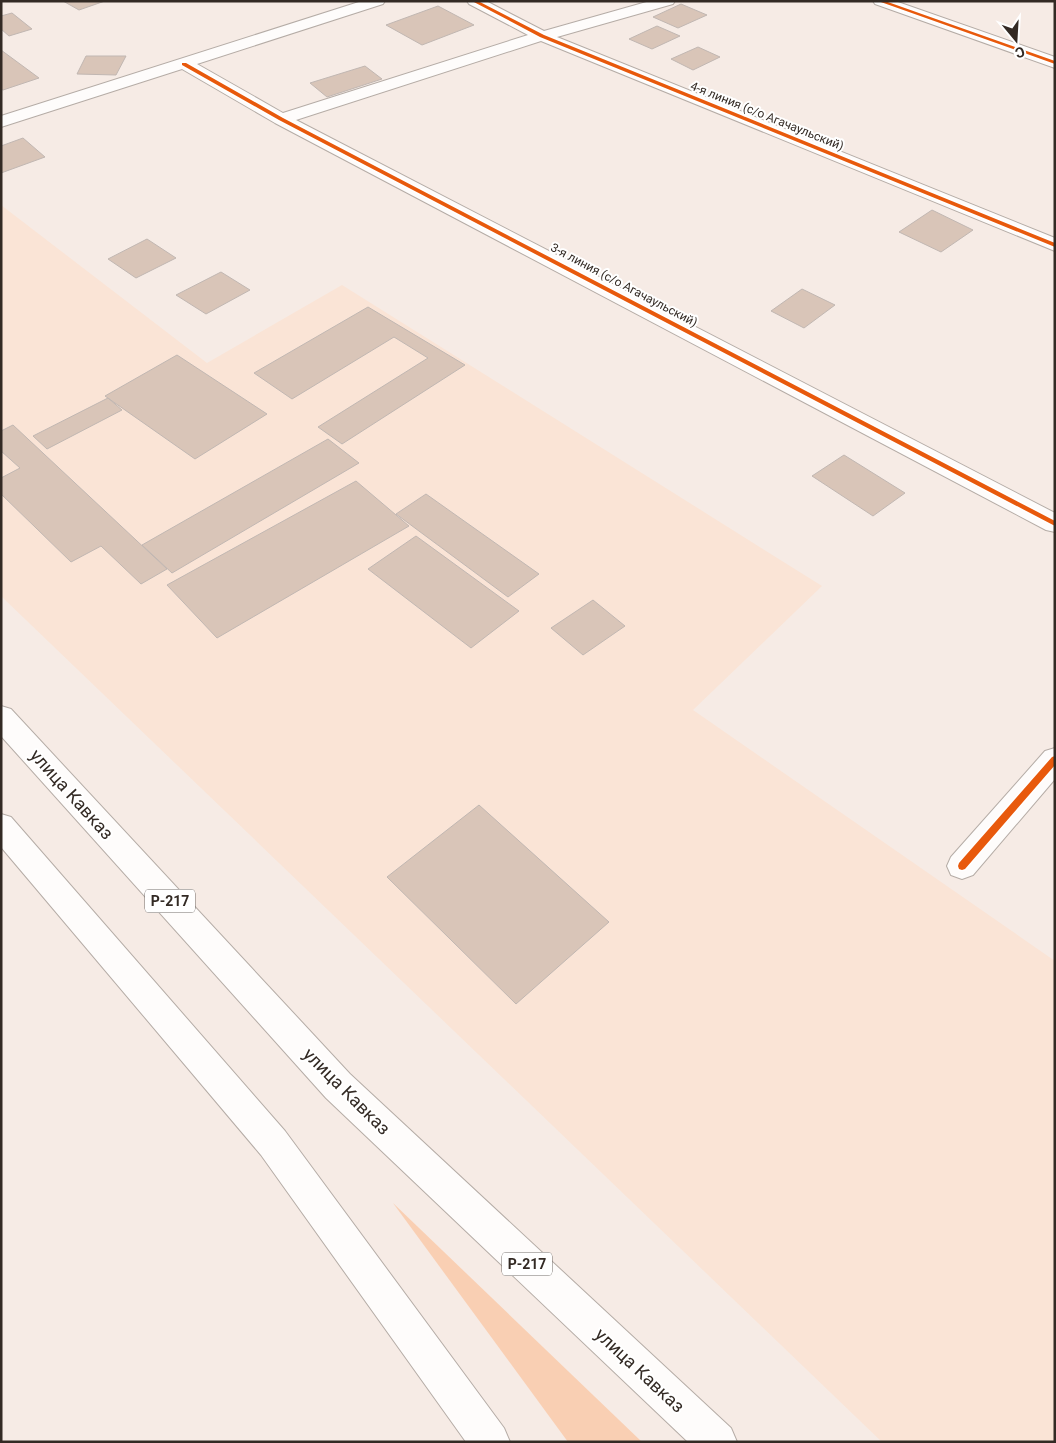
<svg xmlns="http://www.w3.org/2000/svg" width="1056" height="1443" viewBox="0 0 1056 1443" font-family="Roboto,sans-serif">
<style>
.built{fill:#fae4d6}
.green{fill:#f9cfb3}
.building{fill:#d9c5b8;stroke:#c1b7b2}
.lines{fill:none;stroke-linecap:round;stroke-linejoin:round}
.street-casing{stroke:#b5aca6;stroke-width:2}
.highway-casing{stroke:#b5aca6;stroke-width:2}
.street{fill:#fefcfb;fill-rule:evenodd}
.highway{fill:#fefcfb;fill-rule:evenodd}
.cycleway-casing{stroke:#fff;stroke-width:3}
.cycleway{fill:#e8590c;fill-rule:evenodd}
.labels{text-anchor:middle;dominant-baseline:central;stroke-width:4;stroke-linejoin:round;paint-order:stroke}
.far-street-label{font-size:12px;fill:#332a24;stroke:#fff}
.shield{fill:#fff;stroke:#706a66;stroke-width:1}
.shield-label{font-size:14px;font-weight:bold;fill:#332a24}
.near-street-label{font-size:18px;fill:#332a24;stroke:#fff}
</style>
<rect width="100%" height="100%" fill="#f6ebe5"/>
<path class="built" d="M1,205L207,363L342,285L822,586L693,710L1055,961V1442H882L1,596Z"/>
<path class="green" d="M393,1203L642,1442H568Z"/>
<path class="building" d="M63,1H105L79,10Z
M681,4L707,15L678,28L653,17Z
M438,6L474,25L422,45L386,25Z
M12,13L32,29L9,36L1,29V16Z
M657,26L680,36L652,49L629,39Z
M698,47L720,57L693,70L671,59Z
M1,50L39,78L3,90L1,89Z
M86,56H126L116,75L77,74Z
M365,66L382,79L327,97L310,83Z
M23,138L45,157L1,173V146Z
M932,210L973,230L941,252L899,232Z
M147,239L176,258L136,278L108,259Z
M221,272L250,290L206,314L176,295Z
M802,289L835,305L804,328L771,311Z
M368,307L465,365L342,444L318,427L428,358L394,337L292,399L254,373Z
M177,355L267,414L195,459L105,396Z
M108,398L122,410L47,449L33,436Z
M13,425L167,569L141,584L101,546L71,562L1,494V478L20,468L1,451V431Z
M328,439L359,463L172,573L142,545Z
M844,455L905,493L873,516L812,476Z
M356,481L409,526L217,638L167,585Z
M426,494L539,574L508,597L396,514Z
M416,536L519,611L471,648L368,569Z
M593,600L625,626L583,655L551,628Z
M479,805L609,922L516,1004L387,877Z"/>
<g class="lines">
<g class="street-casing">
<path id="street" d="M362,1H385L383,4L197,64L283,113L528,35L469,4L467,1H486L544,31L650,1H675L673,4L557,37L1055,238V251L541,41L296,120L1055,513V532L1046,530L275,123L182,69L1,127V116Z
M873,1H895L1055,57V68L875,4Z
M1055,748V779L973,875L962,879L951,875L947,866L951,857L1045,751Z"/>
</g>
<g class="highway-casing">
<path id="highway" d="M1,706L11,709L350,1074L731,1428L737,1442H688L326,1098L1,736Z
M1,814L11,817L285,1131L504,1428L510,1442H466L261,1155L1,847Z"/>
</g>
<use href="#street" class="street"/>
<use href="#highway" class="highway"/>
<g class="cycleway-casing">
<path id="cycleway" d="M472,1H478L544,35L1055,243V247L540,37Z
M878,1H885L1055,61V64Z
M182,63H186L283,118L1055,521V526L279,120L182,65Z
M1055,756V765L965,869L962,870L959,869L958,866L959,863L1052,757Z"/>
</g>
<use href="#cycleway" class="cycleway"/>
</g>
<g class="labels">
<g class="far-street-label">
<text transform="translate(767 116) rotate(22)">4-я линия (с/о Агачаульский)</text>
<text transform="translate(624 285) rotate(28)">3-я линия (с/о Агачаульский)</text>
</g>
<g class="shield">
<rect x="145" y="889.5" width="50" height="23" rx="4"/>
<rect x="502" y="1252.5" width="50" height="23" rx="4"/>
</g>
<g class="shield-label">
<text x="170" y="901">Р-217</text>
<text x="527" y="1264">Р-217</text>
</g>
<g class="near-street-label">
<text transform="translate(72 794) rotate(48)">улица Кавказ</text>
<text transform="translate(347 1091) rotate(45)">улица Кавказ</text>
<text transform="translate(640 1370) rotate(43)">улица Кавказ</text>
</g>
</g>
<rect width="1056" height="1443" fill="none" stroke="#332a24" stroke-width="5"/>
<g transform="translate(1016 40) rotate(162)" stroke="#ffffff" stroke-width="4" paint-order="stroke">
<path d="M0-4L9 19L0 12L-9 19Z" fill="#332a24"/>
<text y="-8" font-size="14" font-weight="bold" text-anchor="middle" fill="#332a24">С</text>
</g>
</svg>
